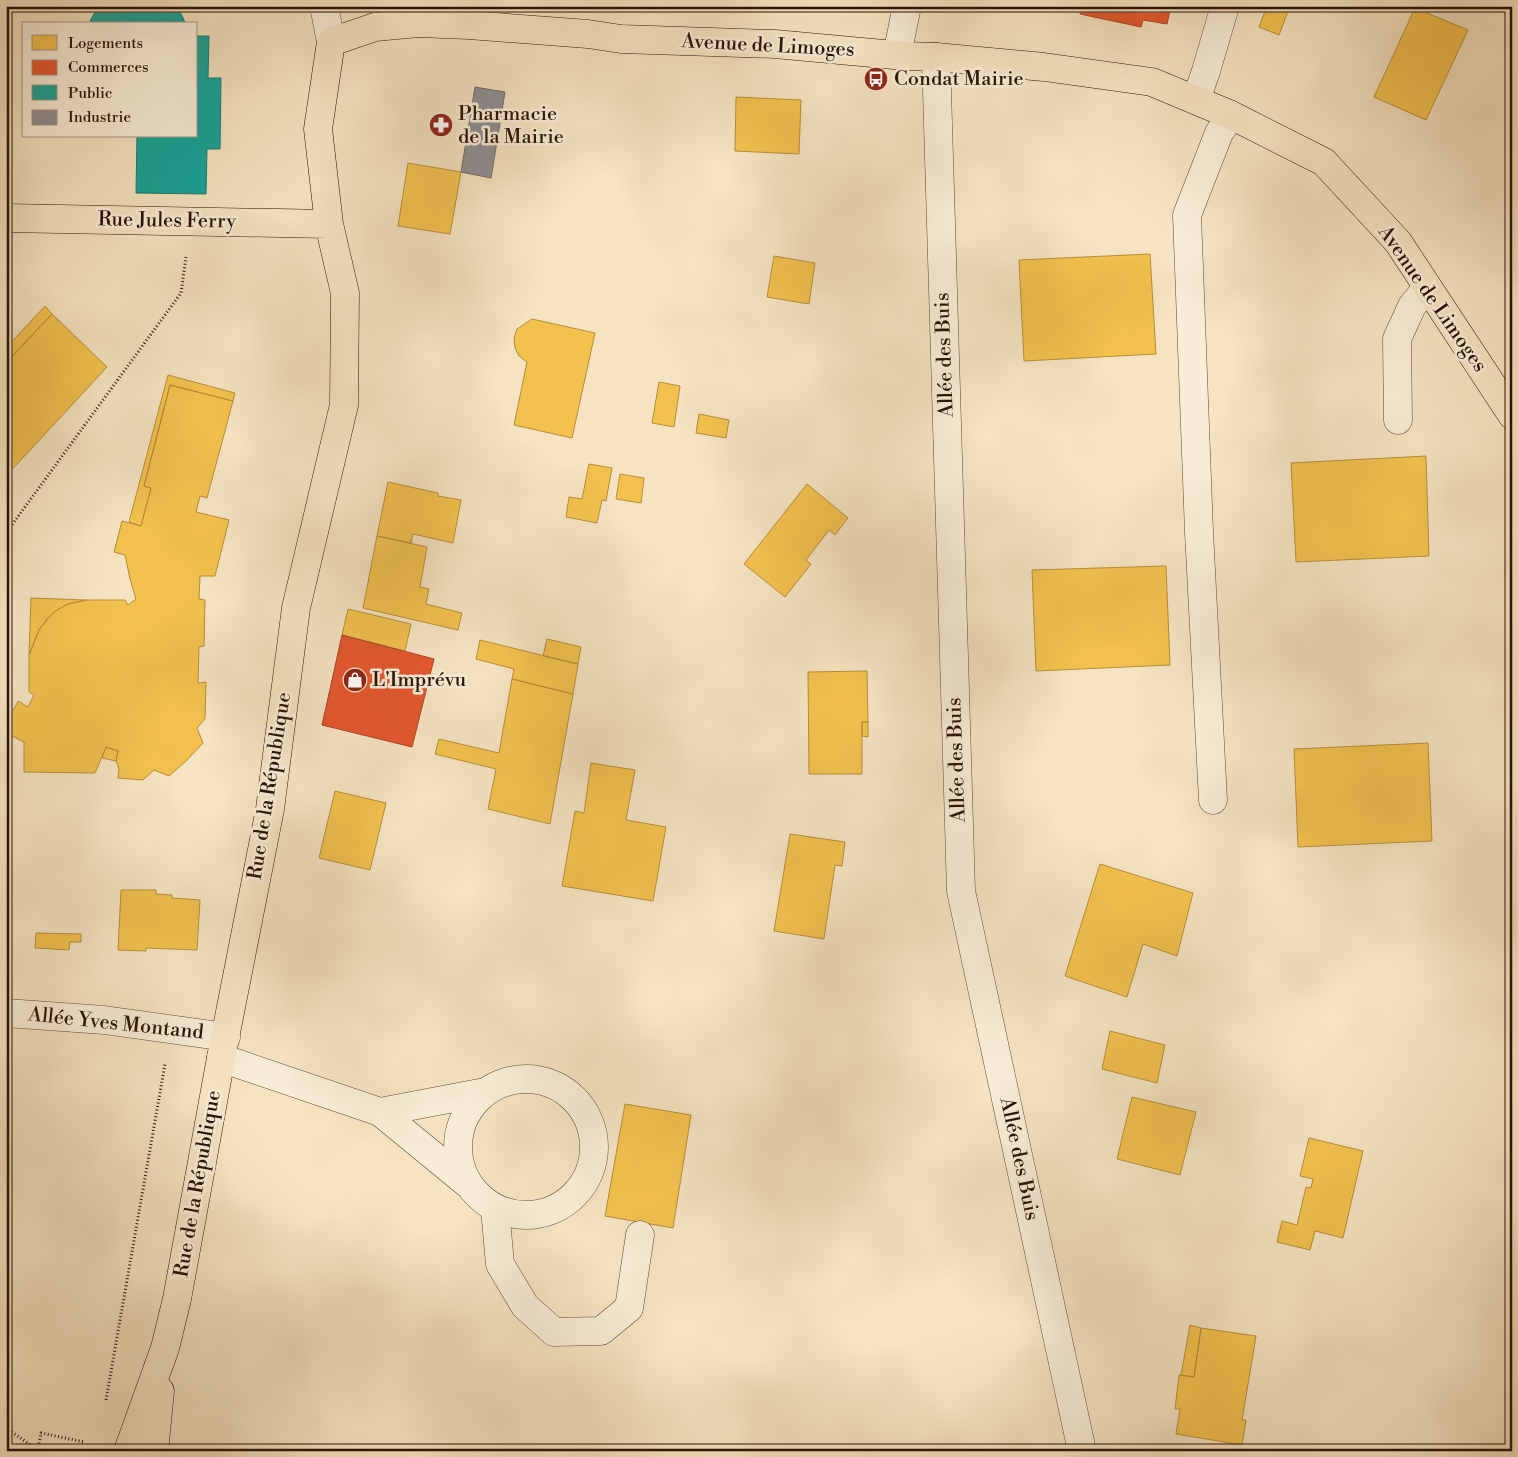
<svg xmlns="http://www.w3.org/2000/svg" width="1518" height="1457" viewBox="0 0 1518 1457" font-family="'Libre Bodoni',serif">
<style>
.homes{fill:#f2c14e;stroke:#b68d38}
.shops{fill:#e4572e;stroke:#ac4322}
.public{fill:#17a398;stroke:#1c786c}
.industry{fill:#8d8d92;stroke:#6f6868}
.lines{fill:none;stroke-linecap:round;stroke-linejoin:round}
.minor-casing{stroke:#5c4734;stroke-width:29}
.major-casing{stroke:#291305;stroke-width:29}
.path{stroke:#291305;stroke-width:3;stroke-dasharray:1 2.5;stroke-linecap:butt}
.minor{stroke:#f8edd7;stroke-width:28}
.major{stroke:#f5e3c1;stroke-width:28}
.labels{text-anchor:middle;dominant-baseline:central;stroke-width:5;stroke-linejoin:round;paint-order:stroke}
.street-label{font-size:20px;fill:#291305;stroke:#f8edd7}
.poi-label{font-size:20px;fill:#291305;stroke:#f8edd7;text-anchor:start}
</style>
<rect width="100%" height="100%" fill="#f5e3c1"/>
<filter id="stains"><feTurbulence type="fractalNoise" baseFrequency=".004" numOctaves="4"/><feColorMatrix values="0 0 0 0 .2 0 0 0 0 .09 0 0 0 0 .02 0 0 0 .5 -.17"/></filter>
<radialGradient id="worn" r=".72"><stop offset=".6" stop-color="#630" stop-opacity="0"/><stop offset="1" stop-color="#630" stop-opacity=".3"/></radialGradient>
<path class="homes" d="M1267,6H1290L1279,35L1259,27Z
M1415,8L1468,30L1426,120L1374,97Z
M736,97L801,100L799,154L735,151Z
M408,163L461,172L450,234L398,226Z
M1150,254L1156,354L1024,361L1019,260Z
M774,256L815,263L809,304L767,297Z
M45,306L52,314L6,363V348Z
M52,314L107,367L6,476V363Z
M532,319L595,333L572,438L514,425L527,362L519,356L515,348L514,338L517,329Z
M168,375L235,393L233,401L170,385L144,486L151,488L141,526L129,522Z
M659,382L680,386L674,427L652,423Z
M170,385L233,401L207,498L200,496L196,512L229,520L215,576H200L199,599L205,600L204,646L199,647L198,683L206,682L205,719L197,728L203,743L186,761L169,776L154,770L143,780L118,778L119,769L116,761L118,751L106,747L95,773L24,772V742L6,733V725L18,701L28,707L34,695L29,692V655L39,630L48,618L57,610L68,604L86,600H125L128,605L136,599L130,579L125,555L114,552L122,521L141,526L151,488L144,486Z
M699,414L729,420L726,438L696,433Z
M1426,456L1429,556L1296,562L1291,463Z
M589,464L612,468L606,501L602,500L597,523L566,517L569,497L582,499Z
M620,474L644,478L641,503L616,499Z
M388,482L438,493V496L461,500L453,543L413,534L411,543L377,536Z
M807,484L848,518L835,535L829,530L806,560L811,564L785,597L744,564Z
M377,536L427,547L420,587L429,589L426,604L462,613L458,630L363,608Z
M1166,566L1170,665L1036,671L1032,570Z
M31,598L86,600L68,604L57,610L48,618L39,630L29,655Z
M348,609L411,624L405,651L342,635Z
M547,639L581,647L578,664L543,656Z
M480,640L578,664L573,694L512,679L514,669L476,659Z
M867,671L868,722H862V774H809L808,672Z
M512,679L573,694L550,824L488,809L496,769L435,754L439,739L499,753Z
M862,722H868V737L862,736Z
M1428,743L1432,841L1298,847L1294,749Z
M106,747L118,751L116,761L102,758Z
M591,763L635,770L626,820L666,827L653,901L562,886L575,811L584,813Z
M335,791L386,803L370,870L319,858Z
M790,834L845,842L842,866L835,865L824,939L774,931Z
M1100,864L1193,893L1177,956L1143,944L1127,997L1065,976Z
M121,890H156V894L172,895V898L200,900L197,950L146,948V951L118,950Z
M36,933L81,934V942H70L69,950L35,948Z
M1110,1031L1165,1045L1157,1083L1102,1069Z
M1132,1097L1196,1112L1180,1175L1117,1159Z
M625,1104L691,1115L673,1228L605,1216Z
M1309,1138L1363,1151L1343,1238L1315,1231L1310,1250L1277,1242L1282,1221L1297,1225L1306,1187L1311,1188L1313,1179L1300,1176Z
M1190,1325L1201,1328L1194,1377L1181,1375Z
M1201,1328L1256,1336L1242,1420H1246L1242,1445L1176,1434L1180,1409H1175L1179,1375L1194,1377Z"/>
<path class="shops" d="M1081,6H1171L1167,24L1143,20L1141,27L1080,14Z
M342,635L434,659L412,747L322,725Z"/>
<path class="public" d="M99,6H177L186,24H90L91,19Z
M196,36H209L208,78H221L220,149H207L206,194L136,193L137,136H196Z"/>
<path class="industry" d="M475,87L505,92L491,178L461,172Z"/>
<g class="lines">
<g class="minor-casing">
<path id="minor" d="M324,6L331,42
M897,55L907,6
M936,57L961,891L1082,1451
M1196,100L1206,71L1225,6
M1398,420L1397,339L1412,306L1427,288
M1213,800L1199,532L1187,215L1219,133L1231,115
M6,1013L104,1020L226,1037
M221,1058L380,1112
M458 1147a68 68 0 1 1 136 0a68 68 0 1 1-136 0Z
M469,1185L380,1112L485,1092
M495,1209L500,1264L525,1306L554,1332L601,1331L629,1308L640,1235"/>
</g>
<g class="major-casing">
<path id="major" d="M6,218L329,224
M128,1451L165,1348L177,1299L221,1058L270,809L296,608L344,405L345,293L329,224L318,129L331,42L375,27L418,23L469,25L588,34L621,39L775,44L905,56L936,57L1044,67L1152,82L1231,115L1324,162L1398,242L1512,415
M154,1451L160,1391"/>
</g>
<path class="path" d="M6,533L181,293L186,257
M106,1400L165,1064
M6,1428L38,1450L41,1433L84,1442"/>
<use href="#minor" class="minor"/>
<use href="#major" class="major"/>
</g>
<defs>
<g id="bus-disc" transform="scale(1.25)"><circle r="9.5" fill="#8f2418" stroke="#f8edd7"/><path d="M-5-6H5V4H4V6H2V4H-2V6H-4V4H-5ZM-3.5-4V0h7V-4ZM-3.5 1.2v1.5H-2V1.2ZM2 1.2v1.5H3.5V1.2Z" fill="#fff"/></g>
<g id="pharmacy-disc" transform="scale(1.25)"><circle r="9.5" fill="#8f2418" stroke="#f8edd7"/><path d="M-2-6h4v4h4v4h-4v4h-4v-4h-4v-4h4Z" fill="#fff"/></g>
<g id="shop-disc" transform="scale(1.25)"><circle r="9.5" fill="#8f2418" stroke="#f8edd7"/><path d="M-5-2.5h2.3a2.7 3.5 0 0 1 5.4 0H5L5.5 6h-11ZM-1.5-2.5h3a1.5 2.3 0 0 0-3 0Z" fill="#fff"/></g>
</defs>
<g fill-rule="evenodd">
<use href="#bus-disc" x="876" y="79"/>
<use href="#pharmacy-disc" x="441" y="125"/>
<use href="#shop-disc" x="355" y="680"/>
</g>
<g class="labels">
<g class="street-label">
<text transform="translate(768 46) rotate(3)">Avenue de Limoges</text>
<text transform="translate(167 221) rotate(1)">Rue Jules Ferry</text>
<text transform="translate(1432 299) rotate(55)">Avenue de Limoges</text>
<text transform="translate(945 355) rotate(-92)">Allée des Buis</text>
<text transform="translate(957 760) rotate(-92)">Allée des Buis</text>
<text transform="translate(270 786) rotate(-81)">Rue de la République</text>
<text transform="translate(116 1024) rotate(6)">Allée Yves Montand</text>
<text transform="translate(1019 1159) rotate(78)">Allée des Buis</text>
<text transform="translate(198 1184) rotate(-80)">Rue de la République</text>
</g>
<g class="poi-label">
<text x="894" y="79">Condat Mairie</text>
<text x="458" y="114">Pharmacie<tspan x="458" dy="23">de la Mairie</tspan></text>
<text x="372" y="680">L'Imprévu</text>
</g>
</g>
<rect width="1518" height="1457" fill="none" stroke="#f5e3c1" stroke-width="25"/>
<rect x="8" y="8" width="1503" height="1442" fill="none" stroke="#291305" stroke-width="2.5"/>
<rect x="12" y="12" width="1493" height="1432" fill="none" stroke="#291305"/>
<rect x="22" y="22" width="175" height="115" fill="#f8edd7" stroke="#a59683"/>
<rect x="32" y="35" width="25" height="15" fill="#f2c14e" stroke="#a59683"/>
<text x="68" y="48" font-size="15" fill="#291305">Logements</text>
<rect x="32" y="60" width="25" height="15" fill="#e4572e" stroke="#a59683"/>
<text x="68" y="72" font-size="15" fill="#291305">Commerces</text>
<rect x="32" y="85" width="25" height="15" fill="#17a398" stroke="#a59683"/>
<text x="68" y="98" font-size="15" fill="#291305">Public</text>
<rect x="32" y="110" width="25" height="15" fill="#8d8d92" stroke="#a59683"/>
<text x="68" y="122" font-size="15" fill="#291305">Industrie</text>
<rect width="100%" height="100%" filter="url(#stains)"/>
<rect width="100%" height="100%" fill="url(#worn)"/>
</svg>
